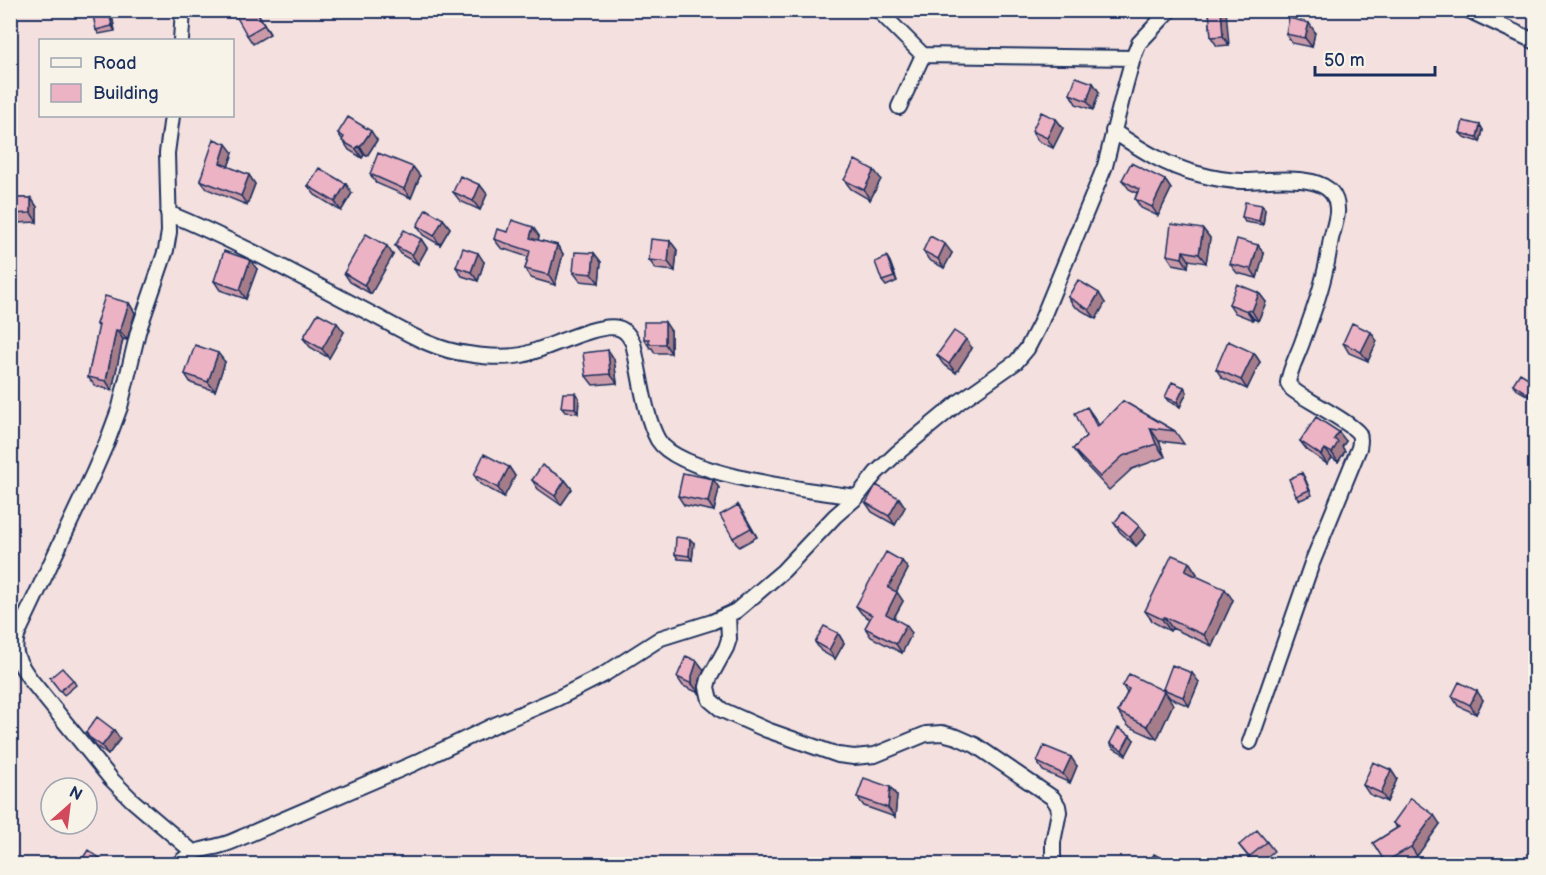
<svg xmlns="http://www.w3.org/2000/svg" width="1546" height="875" viewBox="0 0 1546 875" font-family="'Balsamiq Sans',sans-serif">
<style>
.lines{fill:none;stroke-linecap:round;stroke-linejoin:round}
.minor-casing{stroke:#1b2f5e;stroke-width:18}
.minor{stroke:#f7f3e8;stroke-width:14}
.wall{fill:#cb9aa9;stroke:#1b2f5e;stroke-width:1.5}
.shaded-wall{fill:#a57d8a;stroke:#1b2f5e;stroke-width:1.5}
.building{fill:#ecb3c5;stroke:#1b2f5e;stroke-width:1.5}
</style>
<rect width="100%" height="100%" fill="#f4e0de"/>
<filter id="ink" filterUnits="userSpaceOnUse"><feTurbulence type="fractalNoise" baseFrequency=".0167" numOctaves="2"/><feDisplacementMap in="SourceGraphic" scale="12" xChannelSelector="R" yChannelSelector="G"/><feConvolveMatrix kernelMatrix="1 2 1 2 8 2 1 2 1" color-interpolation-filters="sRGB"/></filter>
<g filter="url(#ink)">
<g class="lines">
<g class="minor-casing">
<path id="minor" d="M878,10L923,55
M1468,10L1536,42
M181,40L183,10
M899,107L923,55L1133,58
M172,116L167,153L169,232L166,250L138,332L120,407L107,442L93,474L18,633C11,653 19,663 30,679L111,779L133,801L193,852
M1113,131C1140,149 1166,166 1198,174C1212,178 1228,181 1243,181C1270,182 1340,167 1337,213C1336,222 1333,231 1331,239C1329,250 1328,260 1325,271C1320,295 1311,318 1303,340C1298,355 1290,368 1288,383L1292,389L1299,394C1310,401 1354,425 1359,434C1361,439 1360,443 1359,448L1312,563L1250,742
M168,213C236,241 299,276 364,310C397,327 431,350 468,354C486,357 505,358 522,355C545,350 598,322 618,328C626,330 629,336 633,343C640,372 644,415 658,440C680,476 814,491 857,497
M728,615L729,639L726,648L709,679L707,687L710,700L722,710L767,730L838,755L854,757L875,755L926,734L942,733L957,737L975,745L1053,798L1058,806L1059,812L1053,842V855L1054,864
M178,864C196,848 201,851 222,845C230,843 238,839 245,836L415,763L490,727L558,698L603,675L661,638L712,622L736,611L783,571L835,516L857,497L876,473L896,454L959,402L1016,362L1027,349L1040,324L1105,166L1125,87L1133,58L1139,43L1170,10"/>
</g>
<use href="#minor" class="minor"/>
</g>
<path class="wall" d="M241,10H256L270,34L253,44L247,35Z
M1209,10L1229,45L1217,46L1211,37Z
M112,16L115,31L99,34L96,30Z
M1315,32L1312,47L1292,43L1286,34Z
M1093,83L1099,92L1093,110L1076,104L1070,94Z
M1056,119L1063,128L1053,148L1038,141L1032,131Z
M1480,125L1483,130L1480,142L1464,137L1460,133Z
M338,133L377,140L367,156L364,155L362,158L349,150Z
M233,153L228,167L249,175L255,184L247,205L207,189L200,180Z
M413,167L420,176L411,198L376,183L370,174Z
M881,179L870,200L851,189L844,180Z
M1122,180H1165L1171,189L1158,216L1141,208L1135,199L1137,193L1129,189Z
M480,185L487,194L480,210L460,201L453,192Z
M308,186L352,193L341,211L315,195Z
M10,198H31L37,207V222L16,223L10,214Z
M1265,209L1263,225L1245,222L1242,217Z
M443,219L450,228L440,245L423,235L417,226Z
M1203,229L1210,238L1206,263L1189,260L1188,267L1173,264L1167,255Z
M508,232L539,236L538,240L557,245L563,254L555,285L531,278L525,269L528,257L501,248L494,239Z
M421,239L427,248L418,264L402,255L395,246Z
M670,241L677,250L675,271L656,269L649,260Z
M1258,245L1264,254L1257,278L1237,273L1230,264Z
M923,251L952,253L944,268L929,260Z
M594,253L601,262L599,283L580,281L573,272Z
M393,255L371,294L350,282L344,273Z
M887,257L890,262L897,281L886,286L882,281Z
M484,262L478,281L462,276L456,267Z
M257,269L246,299L220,290L214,281Z
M1259,293L1266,302L1258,321L1254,319L1253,320L1235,313L1229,304Z
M1068,297L1105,303L1096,319L1074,306Z
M129,303L135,313L127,340L123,339L112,390L95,386L88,377L99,327L96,324Z
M671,331V353H655L652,348H650L644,339Z
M344,332L329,358L310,347L303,338Z
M1377,341L1368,361L1349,353L1343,343Z
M972,348L956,373L943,364L937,355Z
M608,350L614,359L617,383L593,385L586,376Z
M1254,353L1260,362L1247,389L1222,378L1216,369Z
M225,362L215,391L191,383L185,374Z
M1535,382L1536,392L1532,398L1516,389L1513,384Z
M1184,387L1187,392L1180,407L1168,401L1165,397Z
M579,398L578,413L565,412L561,407Z
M1123,401L1175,431L1184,444L1159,441L1165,457L1132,469L1109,490L1082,461L1073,449L1086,436L1096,420L1099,426Z
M1300,441H1346L1342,447L1345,451L1338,462L1332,458L1327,464L1307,450Z
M509,467L515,476L504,497L480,484L474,475Z
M1302,473L1305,478L1312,495L1300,500L1296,496Z
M713,479L719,488L714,511L684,505L678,496Z
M532,480H565L572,489L561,505L538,489Z
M899,498L905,507L895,525L872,512L866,503Z
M738,505L757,537L739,547L733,538Z
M1114,523L1146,535L1136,546L1120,532Z
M694,543L692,560L678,559L675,554Z
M902,561L908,569L896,592L903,601L894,618L912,633L902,653L871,637L865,628L870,619L862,614L856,606Z
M1189,562L1197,574L1196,576L1233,600L1212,646L1172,628L1170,631L1153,622L1145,611Z
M838,633L844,643L835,659L821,651L815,642Z
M697,661L704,670L698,685L699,693L683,686L677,677Z
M50,678L73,680L76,685L64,695Z
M1199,682L1189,706L1170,698L1163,689Z
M1123,686L1173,704L1157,739L1128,726L1118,712L1127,693Z
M1452,696L1483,700L1476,714L1458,706Z
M114,730L120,739L108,755L96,746L86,732Z
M1134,740L1126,755L1113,748L1110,743Z
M1037,762L1077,766L1070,783L1043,771Z
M1391,770L1397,779L1387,802L1369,794L1363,785Z
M890,787L897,796L895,817L864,806L857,797Z
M1393,823L1440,824L1417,856L1403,864H1387L1373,843L1397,828Z
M1267,842L1274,851L1258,864H1254L1239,845Z"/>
<path class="shaded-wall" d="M256,10L270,34L264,25Z
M1221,10H1226L1229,45L1223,36Z
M109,12L112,16L115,31L112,26Z
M1309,23L1315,32L1312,47L1305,38Z
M1093,83L1099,92L1093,110L1087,101Z
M1056,119L1063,128L1053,148L1047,138Z
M1480,125L1483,130L1480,142L1477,137Z
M371,131L377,140L367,156L360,147Z
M226,144L233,153L226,172L220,163Z
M358,146L364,155L362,158L356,149Z
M413,167L420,176L411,198L404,189Z
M874,170L881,179L870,200L864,190Z
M249,175L255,184L247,205L241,196Z
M1165,180L1171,189L1158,216L1152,207Z
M346,184L352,193L341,211L335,202Z
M480,185L487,194L480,210L473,201Z
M31,198L37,207V222L31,213Z
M1262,205L1265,209L1263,225L1259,221Z
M443,219L450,228L440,245L434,236Z
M533,227L539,236L536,247L530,238Z
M1203,229L1210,238L1206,263L1199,254Z
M421,239L427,248L418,264L412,255Z
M670,241L677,250L675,271L668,262Z
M945,244L952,253L944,268L938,259Z
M557,245L563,254L555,285L549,275Z
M1258,245L1264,254L1257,278L1251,269Z
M387,246L393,255L371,294L364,285Z
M1183,251L1189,260L1188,267L1182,258Z
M478,253L484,262L478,281L471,272Z
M594,253L601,262L599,283L592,274Z
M887,257L890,262L897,281L894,277Z
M250,260L257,269L246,299L240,290Z
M1099,293L1105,303L1096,319L1089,310Z
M1259,293L1266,302L1258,321L1252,311Z
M129,303L135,313L127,340L120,331Z
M1247,310L1254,319L1253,320L1247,311Z
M665,322L671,331V353L665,344Z
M337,323L344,332L329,358L322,349Z
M116,330L123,339L112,390L106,381Z
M1371,332L1377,341L1368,361L1361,352Z
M966,339L972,348L956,373L949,364Z
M608,350L614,359L617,383L610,374Z
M218,353L225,362L215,391L208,382Z
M1254,353L1260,362L1247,389L1241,380Z
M1535,382L1536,392L1532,398L1528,394Z
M1184,387L1187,392L1180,407L1177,402Z
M575,393L579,398L578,413L575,408Z
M1087,407L1096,420L1106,440L1097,427Z
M1150,428L1159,441L1165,457L1156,444Z
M1339,432L1346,441L1342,447L1345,451L1338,462L1332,453L1334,439Z
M1325,449L1332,458L1327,464L1321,455Z
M509,467L515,476L504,497L498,488Z
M713,479L719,488L714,511L708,502Z
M565,480L572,489L561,505L555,496Z
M899,498L905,507L895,525L889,516Z
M738,505L744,514L757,537L751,528Z
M1139,526L1146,535L1136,546L1130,537Z
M690,539L694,543L692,560L689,556Z
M902,561L908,569L894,596L888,588Z
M1189,562L1197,574L1193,582L1185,571Z
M1225,589L1233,600L1212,646L1204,635Z
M897,592L903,601L891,622L886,614Z
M1164,617L1172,628L1170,631L1162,619Z
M906,625L912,633L902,653L896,644Z
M838,633L844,643L835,659L829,650Z
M697,661L704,670L698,685L699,693L692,684V676Z
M1192,673L1199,682L1189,706L1183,697Z
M1164,691L1173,704L1157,739L1147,726Z
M1477,691L1483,700L1476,714L1470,705Z
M114,730L120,739L108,755L102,746Z
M1130,735L1134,740L1126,755L1122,750Z
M1071,757L1077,766L1070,783L1063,774Z
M1391,770L1397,779L1387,802L1381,793Z
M890,787L897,796L895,817L888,808Z
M1434,815L1440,824L1417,856L1411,847Z"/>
<path class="building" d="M241,10H256L264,25L247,35L235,14Z
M1209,10H1221L1223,36L1211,37Z
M109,12L112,26L96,30L93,15Z
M1289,18L1309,23L1305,38L1286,34Z
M1076,77L1093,83L1087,101L1070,94Z
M1041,112L1056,119L1047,138L1032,131Z
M348,117L371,131L360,147L358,146L356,149L342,141L344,137L338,133Z
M1463,121L1480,125L1477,137L1460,133Z
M214,139L226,144L220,163L249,175L241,196L200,180Z
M378,153L413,167L404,189L370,174Z
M855,160L874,170L864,190L844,180Z
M1131,163L1165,180L1152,207L1135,199L1139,189L1122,180Z
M319,168L346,184L335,202L308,186Z
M460,176L480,185L473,201L453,192Z
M10,198H31V213L10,214Z
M1245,202L1262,205L1259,221L1242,217Z
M426,209L443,219L434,236L417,226Z
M512,220L533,227L530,238L557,245L549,275L525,269L530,251L494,239L497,229L508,232Z
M1171,224L1203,229L1199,254L1183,251L1182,258L1167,255Z
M404,230L421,239L412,255L395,246Z
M366,234L387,246L364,285L344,273Z
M930,236L945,244L938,259L923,251Z
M651,239L670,241L668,262L649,260Z
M1237,239L1258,245L1251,269L1230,264Z
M463,248L478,253L471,272L456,267Z
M224,251L250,260L240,290L214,281Z
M575,252L594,253L592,274L573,272Z
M887,257L894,277L882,281L875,262Z
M1078,280L1099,293L1089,310L1068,297Z
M1237,284L1259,293L1252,311L1247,310V311L1229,304Z
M105,296L129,303L120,331L116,330L106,381L88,377L99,325L96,324Z
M318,313L337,323L322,349L303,338Z
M644,322H665V344H649V339H644Z
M1352,323L1371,332L1361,352L1343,343Z
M954,331L966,339L949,364L937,355Z
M1228,341L1254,353L1241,380L1216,369Z
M195,345L218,353L208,382L185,374Z
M608,350L610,374L586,376L583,353Z
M1520,373L1535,382L1528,394L1513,384Z
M1172,382L1184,387L1177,402L1165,397Z
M563,393H575V408L561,407Z
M1123,401L1175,431L1150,428L1156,444L1123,456L1100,477L1073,449L1086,436L1075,413L1087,407L1097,427Z
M1316,417L1339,432L1334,439L1338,442L1332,453L1325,449L1321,455L1300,441Z
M484,454L509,467L498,488L474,475Z
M542,465L565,480L555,496L532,480Z
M683,473L713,479L708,502L678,496Z
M1302,473L1309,490L1296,496L1289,479Z
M876,485L899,498L889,516L866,503Z
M738,505L751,528L733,538L720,515Z
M1123,512L1139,526L1130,537L1114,523Z
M676,537L690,539L689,556L675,554Z
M886,552L902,561L888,588L897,592L886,614L906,625L896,644L865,628L872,615L856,606Z
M1172,555L1189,562L1185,571L1225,589L1204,635L1164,617L1162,619L1145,611Z
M824,626L838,633L829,650L815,642Z
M686,656L697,661L692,676V684L677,677Z
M1172,665L1192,673L1183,697L1163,689Z
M62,668L73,680L60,691L50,678Z
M1129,674L1164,691L1147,726L1118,712L1129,689L1123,686Z
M1459,682L1477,691L1470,705L1452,696Z
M97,717L114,730L102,746L89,737L86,732Z
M1118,728L1130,735L1122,750L1110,743Z
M1044,746L1071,757L1063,774L1037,762Z
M1373,762L1391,770L1381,793L1363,785Z
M864,778L890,787L888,808L857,797Z
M1411,798L1434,815L1411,847L1385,862L1373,843L1399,827L1393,823Z
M1257,830L1267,842L1249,857L1239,845Z
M88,850L107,863L105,864H79Z
M1154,854L1172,864H1148Z
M1195,859L1206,864H1192Z"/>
</g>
<rect width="1546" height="875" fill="none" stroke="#f7f3e8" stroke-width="36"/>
<rect x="18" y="18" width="1510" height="839" fill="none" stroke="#1b2f5e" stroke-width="2" filter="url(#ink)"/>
<rect x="39" y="39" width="195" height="78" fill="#f7f3e8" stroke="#9fa5b1" stroke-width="1.5"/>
<rect x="51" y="58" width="30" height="9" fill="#f7f3e8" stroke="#9fa5b1" stroke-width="1.5"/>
<text x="93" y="69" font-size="18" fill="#1b2f5e">Road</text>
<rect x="51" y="84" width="30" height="18" fill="#ecb3c5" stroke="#9fa5b1" stroke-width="1.5"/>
<text x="93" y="99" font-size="18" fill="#1b2f5e">Building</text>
<g transform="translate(69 806) rotate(28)"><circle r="28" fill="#f7f3e8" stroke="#9fa5b1" stroke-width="1.5"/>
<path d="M0-4.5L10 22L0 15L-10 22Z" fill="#d1495b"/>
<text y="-9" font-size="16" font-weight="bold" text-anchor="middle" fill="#1b2f5e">N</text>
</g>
<path d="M1315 66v9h120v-9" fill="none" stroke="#1b2f5e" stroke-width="3"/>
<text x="1324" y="66" font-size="18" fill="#1b2f5e" stroke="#f7f3e8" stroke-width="4.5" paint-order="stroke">50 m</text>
</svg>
